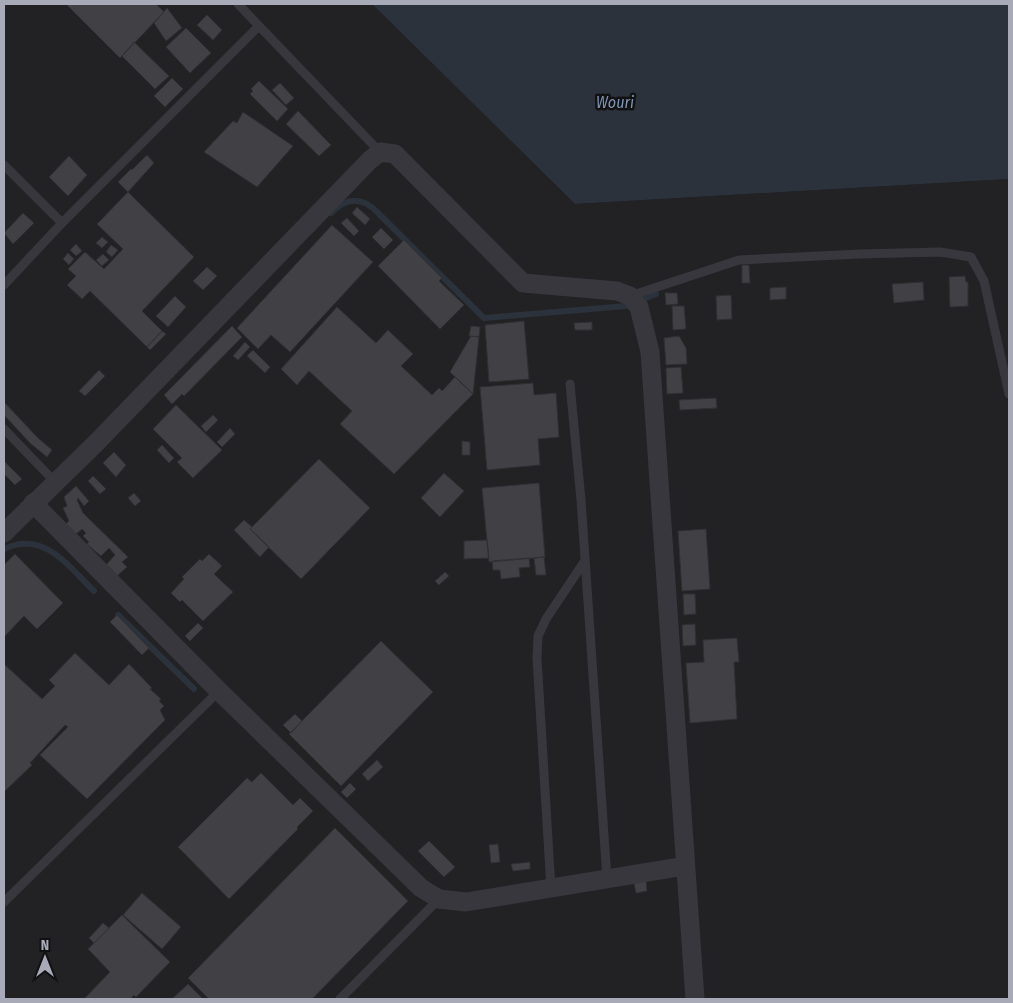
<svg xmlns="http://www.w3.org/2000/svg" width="1013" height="1003" viewBox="0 0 1013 1003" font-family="'Fira Sans Condensed',sans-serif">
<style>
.built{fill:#222225}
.water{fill:#2c323b}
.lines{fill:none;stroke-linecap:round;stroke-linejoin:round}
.stream{stroke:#2c323b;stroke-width:6}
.building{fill:#404045;stroke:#303034}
.lane{stroke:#37373d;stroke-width:9}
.street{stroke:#37373d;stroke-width:19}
.labels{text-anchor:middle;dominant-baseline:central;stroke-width:5;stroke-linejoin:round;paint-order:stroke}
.water-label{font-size:16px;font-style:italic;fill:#7f93b2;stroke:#111113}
</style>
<rect width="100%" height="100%" fill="#161618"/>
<path class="built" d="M4,4H372L575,204L1009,179V999H4Z"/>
<path class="water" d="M372,4H1009V179L575,204Z"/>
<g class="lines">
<path class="stream" d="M331,213C346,198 361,196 377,212
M378,213L484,318L626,306L656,294
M4,549C44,530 68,566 94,591
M118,615L194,689"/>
</g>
<path class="building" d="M66,4H156L164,12L120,58Z
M167,8L182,28L166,41L154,23Z
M207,15L222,30L213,40L197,25Z
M186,28L211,53L190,73L166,47Z
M134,42L169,76L155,89L122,56Z
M172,78L183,89L165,107L154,96Z
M259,81L288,109L277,121L250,94L253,91L251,89Z
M280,83L294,98L286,105L272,90Z
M298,111L331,145L319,156L286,124Z
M243,112L293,146L257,187L204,152L233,121L237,123Z
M147,155L154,163L128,192L118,182L131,169L132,170Z
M69,156L87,175L68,196L49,177Z
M128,192L194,257L142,311L162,331L147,347L90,291L82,299L67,285L76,276L68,269L85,252L104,269L123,249L97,224Z
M357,207L370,219L365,225L352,213Z
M23,213L34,223L13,244L4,233Z
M347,218L359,231L354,236L341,223Z
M332,225L373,262L290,352L271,335L258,349L237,328Z
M381,228L393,240L384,249L372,237Z
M102,237L108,242L102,248L96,243Z
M404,240L442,278L439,281L464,305L440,329L378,266Z
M76,244L82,251L76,256L70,250Z
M111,245L118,250L112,257L106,252Z
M68,253L74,259L69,265L63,259Z
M103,254L109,260L102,266L96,260Z
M742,265H749L750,283H742Z
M207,267L217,276L203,290L193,281Z
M965,276L966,282H968V306L950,307L949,277Z
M923,282L924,300L894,303L892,284Z
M786,287V299L770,300V288Z
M665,293H677L678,304L666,305Z
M731,295L732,319L717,320L716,296Z
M175,296L186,307L168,327L156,316Z
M672,306H684L686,329L673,330Z
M337,307L376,343L388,330L413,354L401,366L432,395L439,388L442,391L455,377L473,394L394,474L340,424L352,411L309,371L297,385L281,369Z
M524,321L529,379L489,382L485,325Z
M592,322V330H575L574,323Z
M232,326L242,337L184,396L182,394L172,404L164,395Z
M471,326L480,327L479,337L469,336Z
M162,331L166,334L150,350L147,347Z
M471,336L479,337L473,394L450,372Z
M679,336L686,348L687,364L666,365L664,338Z
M245,342L250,347L238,360L233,356Z
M253,350L270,367L265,373L247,356Z
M681,367L683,393L667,394L666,368Z
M99,370L105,376L85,396L79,391Z
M533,383L534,395L556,393L559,437L538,439L540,465L487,470L480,387Z
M716,398L717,408L680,410L679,400Z
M4,402L38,438L52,450L47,457L30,443L4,415Z
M176,405L222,450L193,478L177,462L182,458L153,429Z
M213,415L218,420L206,432L201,426Z
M230,428L235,434L222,447L217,442Z
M462,441L470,442V455H462Z
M162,445L174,458L169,463L157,450Z
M114,452L126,465L116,477L103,463Z
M319,459L370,508L301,579L250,529Z
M4,461L22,479L15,485L4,474Z
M444,473L464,491L440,517L421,498Z
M93,476L106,489L100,494L88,481Z
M539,483L545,557L489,562L482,488Z
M76,486L89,501L84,506L78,498L77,500L83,513L128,557L122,562L127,567L117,576L106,565L115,555L109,548L101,556L87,544L89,542L83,536L86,533L82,529L76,534L66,524L69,521L63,508L67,506L64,497Z
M134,493L141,501L135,506L128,498Z
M244,520L252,527L250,529L269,547L260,557L234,530Z
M706,529L710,589L682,591L678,531Z
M487,540L489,558L464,559V541Z
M15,554L63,603L37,629L24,616L4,637V565Z
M209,554L222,566L214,574L233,592L203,621L182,600L180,602L171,593L184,579L182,577L200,559L202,561Z
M544,557L546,575H536L534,558Z
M529,558L530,567L519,568L520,577L501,579L500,570H493L492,561Z
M445,572L449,576L439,585L435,581Z
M683,594H695L696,614L684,615Z
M117,615L149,648L142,655L110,622Z
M198,623L203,628L190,641L185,636Z
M695,624L696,645L683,646L682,625Z
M737,638L739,662H734L737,719L690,723L686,663L704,662L703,640Z
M381,641L433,692L341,786L289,734Z
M75,653L109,685L129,664L152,688L150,689L161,699L159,701L164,706L160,710L165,720L87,799L40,755L68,727L65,725L30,763L32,765L4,792V664L42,699L55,686L49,680Z
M295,714L302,721L291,733L283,725Z
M377,760L383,767L368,781L362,774Z
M261,773L293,805L300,798L313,811L297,827L298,829L229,899L178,847L247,778L252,782Z
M350,783L356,789L347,798L341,792Z
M335,828L408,901L312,999H209L188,978Z
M429,841L455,867L444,877L418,851Z
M498,844L500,862L491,863L489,845Z
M530,862V869L513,871L511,864Z
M646,881L647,891L636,893L634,883Z
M142,893L181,927L162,949L123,915Z
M122,915L170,962L136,997L134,995L130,999H84L110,972L88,949Z
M103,923L109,928L94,943L89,938Z
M188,984L203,999H172Z"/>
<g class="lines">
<path class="lane" d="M238,4L380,152
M4,165L62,223
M4,285L62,223L259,26
M630,296L739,260L860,254L940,252L971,257L984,281L1009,394
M570,384L581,500L607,879
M4,429L55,482
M551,889L537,658L538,636L546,619L584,562
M4,902L219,691
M340,999L439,899"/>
<path class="street" d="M33,503L219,691L421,888L439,899L466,902L685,866
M4,533L96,443L370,160L380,152L395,154L523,283L617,291L630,296L639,307L650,352L695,999"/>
</g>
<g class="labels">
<g class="water-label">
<text x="615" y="102">Wouri</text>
</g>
</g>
<rect width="1013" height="1003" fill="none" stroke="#a8aab7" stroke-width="10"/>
<g transform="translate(45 958)" stroke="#111113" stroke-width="4" paint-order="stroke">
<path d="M0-4L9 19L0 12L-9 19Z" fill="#a8aab7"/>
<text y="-8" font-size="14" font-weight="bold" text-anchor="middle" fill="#a8aab7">N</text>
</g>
</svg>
